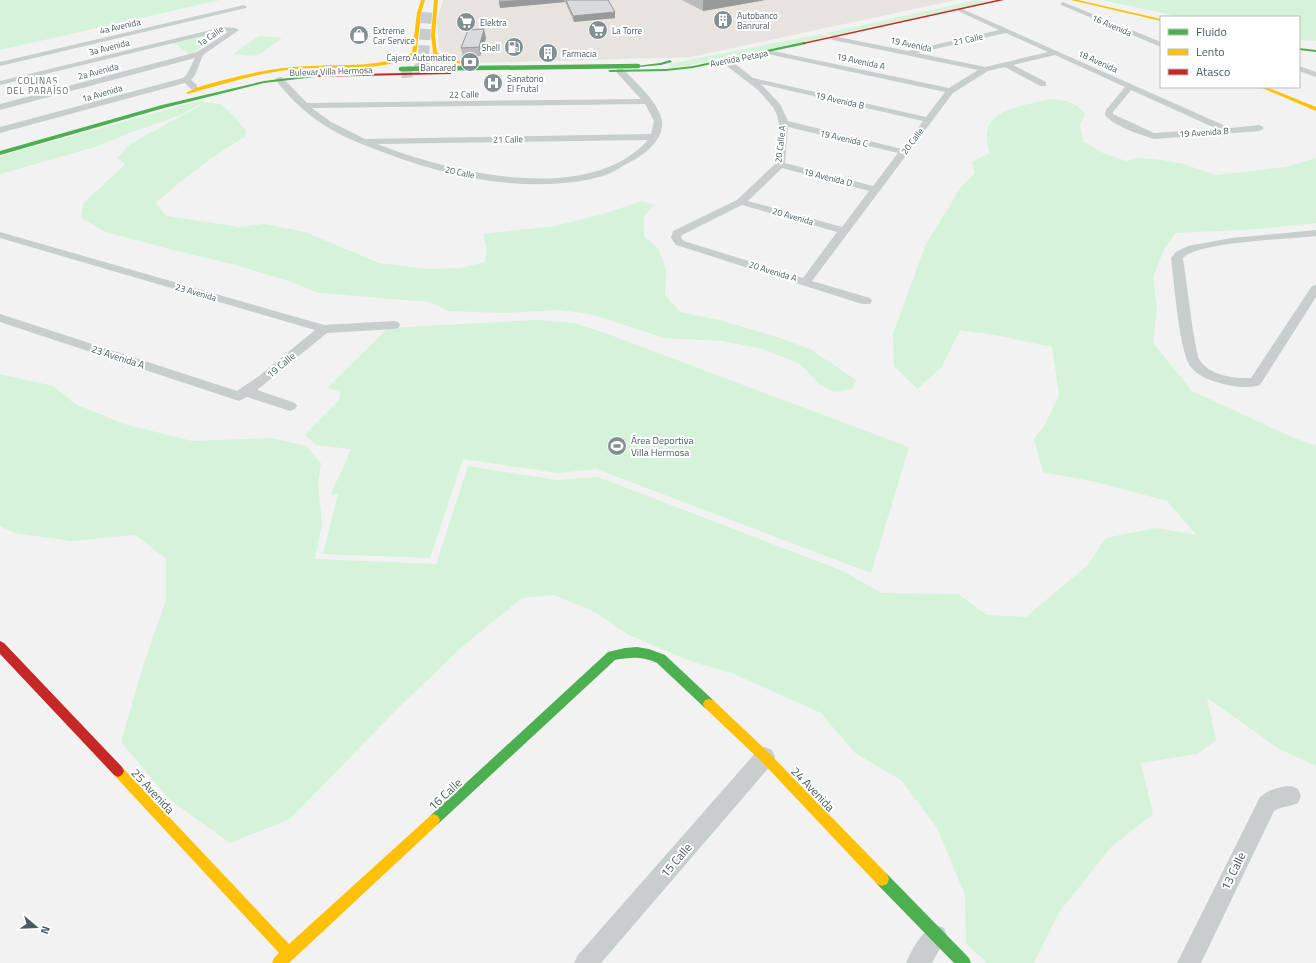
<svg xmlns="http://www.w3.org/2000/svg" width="1316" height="963" viewBox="0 0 1316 963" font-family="'Titillium Web',sans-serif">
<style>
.commercial{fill:#e7e4e0}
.green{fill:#d4f3d8}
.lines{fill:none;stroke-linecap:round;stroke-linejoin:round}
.primary-tunnel{stroke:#c7ccce;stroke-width:11;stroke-dasharray:11 5.5;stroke-linecap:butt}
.street{fill:#c8cdce;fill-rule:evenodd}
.fast{fill:#4caf50;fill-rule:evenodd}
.slow{fill:#ffc107;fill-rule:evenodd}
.jam{fill:#c62828;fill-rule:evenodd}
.fast-bridge{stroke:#4caf50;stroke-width:4.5}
.wall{fill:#bbbbbc}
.shaded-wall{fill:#989999}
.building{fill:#d9dadb;stroke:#989999}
.labels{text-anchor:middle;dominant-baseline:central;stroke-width:4;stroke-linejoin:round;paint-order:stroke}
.far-poi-label{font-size:9px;fill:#475b60;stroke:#fff;text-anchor:start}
.far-street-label{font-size:9px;fill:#475b60;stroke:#fff}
.far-neighbourhood-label{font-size:9px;letter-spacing:1px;fill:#5c6466;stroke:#fff}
.street-label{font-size:10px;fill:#475b60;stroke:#fff}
.poi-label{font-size:10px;fill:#475b60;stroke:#fff;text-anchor:start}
.near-street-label{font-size:12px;fill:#475b60;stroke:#fff}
</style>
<rect width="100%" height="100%" fill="#f2f2f2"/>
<path class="commercial" d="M443,0H956L691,57L477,63L457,61L447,57L439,49L437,20Z"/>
<path class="green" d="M0,0H220L0,50Z
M976,0L990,2L834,37L827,33Z
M1102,0H1316V41L1299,40V17H1181Z
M220,31L223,33L190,55L174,43Z
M821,34L829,37L764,52L673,68L668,64Z
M259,36L282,38L257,56L233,54Z
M1052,99C1067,101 1075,101 1085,114L1080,125L1083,141L1103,153L1126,161L1140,158L1162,160L1183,164L1216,175L1286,167L1316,158V223L1259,229L1176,233L1164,249L1153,277L1157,309L1153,343L1192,391L1292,437L1316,446V766L1278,748L1207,698L1216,740L1197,754L1141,763L1153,814L1111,847L1060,911L1034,963H987L966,943L965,895L937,828L901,780L855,753L821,713L732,673L693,662L629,635L595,612L554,595L522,598L464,645L399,707L290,819L230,843L169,799L121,742L143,666L166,600V559L136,535L71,541L15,533L0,526V374L53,386L75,404L124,424L192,441L272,438L306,446L321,463L318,485L322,524L315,559L436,564L468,466L556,480L598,477L843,571L881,593L958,594L987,615L1026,617L1088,565L1106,538L1155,528L1197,535L1167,501L1096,482L1043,472L1034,439L1046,423L1059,394L1052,347L1000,336L960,330L941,368L917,389L894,366L893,334L925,246L961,187L975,173L972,162L990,153C974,109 1021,106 1052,99Z
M202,100L204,102L220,104L234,116L246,131L245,137C212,156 184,178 156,203L166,216L240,227L264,224L305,232L379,263L429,269L460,268L485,262L487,250L483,234L555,226L603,214L642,201L654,205L644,216V236L659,250L666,270L665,295L680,312L719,320L774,336L810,349L856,380L853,389L834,392L820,385L800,364L763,349L722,341L664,338L591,314L560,310L505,313L448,311L430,302L319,293L286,280L232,264L177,251L106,232L81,218L83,204L125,164L117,158L130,144L200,106L202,103L183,114L127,134L98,146L0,174V156Z
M537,320L574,323L605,333L909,447L871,573L596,469L558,473L463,459L430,558L323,554L338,494H331L351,449L316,445L305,434L339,400L340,392L327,388L388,328Z"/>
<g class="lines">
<path class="primary-tunnel" d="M401,73L416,71L423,65L427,7"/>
<path class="street" d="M1063,2L1161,42V47L1061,5L1060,4Z
M244,5L247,7L246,8L0,66V62Z
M960,8L1230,128L1260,125L1264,128L1260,131L1154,139C1141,135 1113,126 1105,115L1106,110L1125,87L1055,55L1013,65L1046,82V86H1040L1005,67L988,71L953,93L812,281L870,298L872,301L870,304H862L676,245L671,238L673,231L737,200L775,164L780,129L777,115L773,107L758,90L723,63V59H729L753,78L926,117L945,92L768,54L764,52L768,50L949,88L978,70L833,40L829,38L833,36L908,51L999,30L958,11V9ZM1006,33L1048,52L985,67L917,53ZM761,84L923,121L902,149L788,121L780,104ZM1131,90L1217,129L1154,133L1113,114V112ZM788,127L898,153L873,186L785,163ZM782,168L869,191L842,227L748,201ZM742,205L837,232L803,278L684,241L681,238L682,235Z
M223,27L235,28L239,30L203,55L195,75L191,80L197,85V89H191L185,83L0,133V127L183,78L187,74L195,58L0,110V104L197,52L228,32L223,31L0,85V81Z
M1299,66L1316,72V77L1299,71Z
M617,69H623C635,82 660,103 662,122C664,140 644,155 630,162C622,166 614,172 606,175C594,179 577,182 564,183C499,189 432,172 372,148C354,141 334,133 318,121C302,110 287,95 275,79L279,77H282L307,103L641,99L617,73ZM645,104L654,121L651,134L365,139L331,122L312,108ZM648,140C588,207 449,172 377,144Z
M1316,230V236C1291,239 1197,242 1183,258L1193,331L1198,357C1206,375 1234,379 1251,378L1312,286L1316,285V297L1260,385C1247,389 1233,387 1220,383C1209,380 1198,376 1191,367C1179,352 1174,280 1171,258L1176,252L1188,246L1232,238Z
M0,232L324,325L394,321L398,322L400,325L398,328L394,329L327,333L257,390L295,403L297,406L295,409L290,411L247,397L239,401L0,322V314L237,391L259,376L315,330L0,238Z
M765,747L772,750L775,757L772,764L601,963H574L578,955L758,750Z
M1291,786L1298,789L1301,796L1298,803C1290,807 1282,806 1274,811L1201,963H1177L1260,797C1270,789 1278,787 1291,786Z
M936,925L944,928L947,936L932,963H906C912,949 922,930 936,925Z"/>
<path class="fast" d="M804,42L806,44L693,68L666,71L610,72L608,71L610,70L666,69L693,66Z
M1299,48L1316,50V52L1299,50Z
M670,60L672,62L661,65L638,67L636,66L660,63Z
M313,75L315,76V77L264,83L164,108L0,155V151L162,105L264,81Z
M637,647L649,649L665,655L713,700L715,704L713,708L709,709L705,708L657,663C643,656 630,657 615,660L438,824L434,826L430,824L428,820L430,816L608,652L625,648Z
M882,872L887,874L969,958L971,963H954L877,884L875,879L877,874Z"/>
<path class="slow" d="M421,0H425L421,13L416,57L427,64L452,69V71C438,72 420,68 412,57C374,73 334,66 295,69C257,73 224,84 188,94L186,93C195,87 209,84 220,81C249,73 280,67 310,66C347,64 377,68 412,53L417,13Z
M434,0H438L435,35L437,52L445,58L463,62V64L441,60L433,53L431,35Z
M1071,0H1078L1161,19V21Z
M1260,87H1266L1316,107V111Z
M709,699L713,700L769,753L887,874L889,879L887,884L882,886L877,884L761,761L705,708L703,704L705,700Z
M118,765L122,767L289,944L430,816L434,814L438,816L440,820L438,824L289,963H272L274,958L279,953L114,775L112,771L114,767Z"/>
<path class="jam" d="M997,0H1004L804,44L802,43Z
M449,72H451V74L313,77L311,76L313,75Z
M0,641L4,643L122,767L124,771L122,775L118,777L114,775L0,654Z"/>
<path class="fast-bridge" d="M401,69L638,66"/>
</g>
<path class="wall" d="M500,0H608L615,12V18L574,22L565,2L500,8L499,2Z
M682,0H765L703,11Z
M486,38L480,56L463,57L461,48Z"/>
<path class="shaded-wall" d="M527,0H564L565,2L500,8L499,2Z
M703,0H765L703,11Z
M615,12V18L574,22L573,16Z
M484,29L486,38L480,56L479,47Z"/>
<path class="building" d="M500,0H527L499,2Z
M566,0H608L615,12L573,16Z
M484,29L479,47L461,48L468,30Z"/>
<defs>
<g id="building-disc" transform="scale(1)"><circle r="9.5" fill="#839093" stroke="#fff"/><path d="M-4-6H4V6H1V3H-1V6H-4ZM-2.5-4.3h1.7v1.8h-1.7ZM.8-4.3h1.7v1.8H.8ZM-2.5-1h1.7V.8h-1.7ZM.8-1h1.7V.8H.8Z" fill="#fff"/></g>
<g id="supermarket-disc" transform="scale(1)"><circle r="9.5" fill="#839093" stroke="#fff"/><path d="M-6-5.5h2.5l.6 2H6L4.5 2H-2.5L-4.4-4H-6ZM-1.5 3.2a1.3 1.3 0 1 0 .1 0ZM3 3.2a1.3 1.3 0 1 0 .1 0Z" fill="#fff"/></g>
<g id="shop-disc" transform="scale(1)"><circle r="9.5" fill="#839093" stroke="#fff"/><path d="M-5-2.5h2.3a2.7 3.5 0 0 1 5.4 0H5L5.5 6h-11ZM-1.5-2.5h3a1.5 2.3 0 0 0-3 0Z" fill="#fff"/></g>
<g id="fuel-disc" transform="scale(1)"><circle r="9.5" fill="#839093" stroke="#fff"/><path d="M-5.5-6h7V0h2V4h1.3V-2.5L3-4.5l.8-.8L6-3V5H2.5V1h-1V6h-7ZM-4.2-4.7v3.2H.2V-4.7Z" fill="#fff"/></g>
<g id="bank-disc" transform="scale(1)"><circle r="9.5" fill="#839093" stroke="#fff"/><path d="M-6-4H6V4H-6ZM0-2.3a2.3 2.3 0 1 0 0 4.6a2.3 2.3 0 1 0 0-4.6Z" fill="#fff"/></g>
<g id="hospital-disc" transform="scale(1)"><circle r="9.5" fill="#839093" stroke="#fff"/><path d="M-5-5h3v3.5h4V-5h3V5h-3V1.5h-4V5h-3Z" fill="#fff"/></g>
<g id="stadium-disc" transform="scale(1)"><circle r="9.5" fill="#839093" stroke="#fff"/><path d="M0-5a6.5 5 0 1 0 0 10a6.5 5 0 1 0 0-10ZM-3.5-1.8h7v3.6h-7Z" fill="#fff"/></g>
</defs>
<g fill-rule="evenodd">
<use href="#building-disc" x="723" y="20"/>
<use href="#supermarket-disc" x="466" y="22"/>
<use href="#supermarket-disc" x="598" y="30"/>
<use href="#shop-disc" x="359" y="35"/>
<use href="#fuel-disc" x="514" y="47"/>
<use href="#building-disc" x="548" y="53"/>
<use href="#bank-disc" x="470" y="62"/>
<use href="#hospital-disc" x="493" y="83"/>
<use href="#stadium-disc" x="617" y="446"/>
</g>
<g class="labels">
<g class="far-poi-label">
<text x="737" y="15">Autobanco<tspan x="737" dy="10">Banrural</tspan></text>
<text x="480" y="22">Elektra</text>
<text x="373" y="30">Extreme<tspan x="373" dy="10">Car Service</tspan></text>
<text x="612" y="30">La Torre</text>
<text x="500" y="47" text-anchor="end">Shell</text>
<text x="562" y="53">Farmacia</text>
<text x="456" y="57" text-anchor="end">Cajero Automatico<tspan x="456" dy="10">Bancared</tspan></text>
<text x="507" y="78">Sanatorio<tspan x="507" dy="10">El Frutal</tspan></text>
</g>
<g class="far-street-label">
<text transform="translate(1112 25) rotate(23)">16 Avenida</text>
<text transform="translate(120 26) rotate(-13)">4a Avenida</text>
<text transform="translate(210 36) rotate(-35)">1a Calle</text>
<text transform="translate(968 39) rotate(-12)">21 Calle</text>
<text transform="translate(911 44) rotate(12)">19 Avenida</text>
<text transform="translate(109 47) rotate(-14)">3a Avenida</text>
<text transform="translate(739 58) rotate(-11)">Avenida Petapa</text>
<text transform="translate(861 61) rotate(12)">19 Avenida A</text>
<text transform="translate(1098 61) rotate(24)">18 Avenida</text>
<text transform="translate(98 71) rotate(-15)">2a Avenida</text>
<text transform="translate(331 71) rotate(-2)">Bulevar Villa Hermosa</text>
<text transform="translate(102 93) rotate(-16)">1a Avenida</text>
<text transform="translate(464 94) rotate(-1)">22 Calle</text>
<text transform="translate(840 100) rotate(13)">19 Avenida B</text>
<text transform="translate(1204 132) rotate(-4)">19 Avenida B</text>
<text transform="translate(844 138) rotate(13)">19 Avenida C</text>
<text transform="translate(508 139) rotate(-1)">21 Calle</text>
<text transform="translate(912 141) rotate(-53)">20 Calle</text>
<text transform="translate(780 144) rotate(-83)">20 Calle A</text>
<text transform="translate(460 172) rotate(12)">20 Calle</text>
<text transform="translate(828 177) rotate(14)">19 Avenida D</text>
<text transform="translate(793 216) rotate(16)">20 Avenida</text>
<text transform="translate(773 271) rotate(17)">20 Avenida A</text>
<text transform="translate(196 292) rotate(16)">23 Avenida</text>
</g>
<g class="far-neighbourhood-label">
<text x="38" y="80">COLINAS<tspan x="38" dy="10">DEL PARAÍSO</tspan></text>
</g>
<g class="street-label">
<text transform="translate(118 357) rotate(18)">23 Avenida A</text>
<text transform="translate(281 365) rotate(-40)">19 Calle</text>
</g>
<g class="poi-label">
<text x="631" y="440">Área Deportiva<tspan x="631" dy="12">Villa Hermosa</tspan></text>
</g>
<g class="near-street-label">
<text transform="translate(813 789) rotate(46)">24 Avenida</text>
<text transform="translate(153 791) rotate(47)">25 Avenida</text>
<text transform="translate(445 794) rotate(-43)">16 Calle</text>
<text transform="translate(676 860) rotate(-49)">15 Calle</text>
<text transform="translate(1233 871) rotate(-64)">13 Calle</text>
</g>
</g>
<rect x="1160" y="16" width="140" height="72" fill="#ffffff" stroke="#b5bdbf"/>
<rect x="1168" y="29" width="20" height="6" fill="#4caf50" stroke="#b5bdbf"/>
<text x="1196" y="36" font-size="12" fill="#475b60">Fluido</text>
<rect x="1168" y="49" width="20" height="6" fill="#ffc107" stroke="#b5bdbf"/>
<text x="1196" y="56" font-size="12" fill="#475b60">Lento</text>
<rect x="1168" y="69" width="20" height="6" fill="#c62828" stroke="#b5bdbf"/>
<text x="1196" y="76" font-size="12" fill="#475b60">Atasco</text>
<g transform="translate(36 927) rotate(109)" stroke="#ffffff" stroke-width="3" paint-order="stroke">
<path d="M0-3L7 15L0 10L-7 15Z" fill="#475b60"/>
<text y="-6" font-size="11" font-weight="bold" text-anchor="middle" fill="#475b60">N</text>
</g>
</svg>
